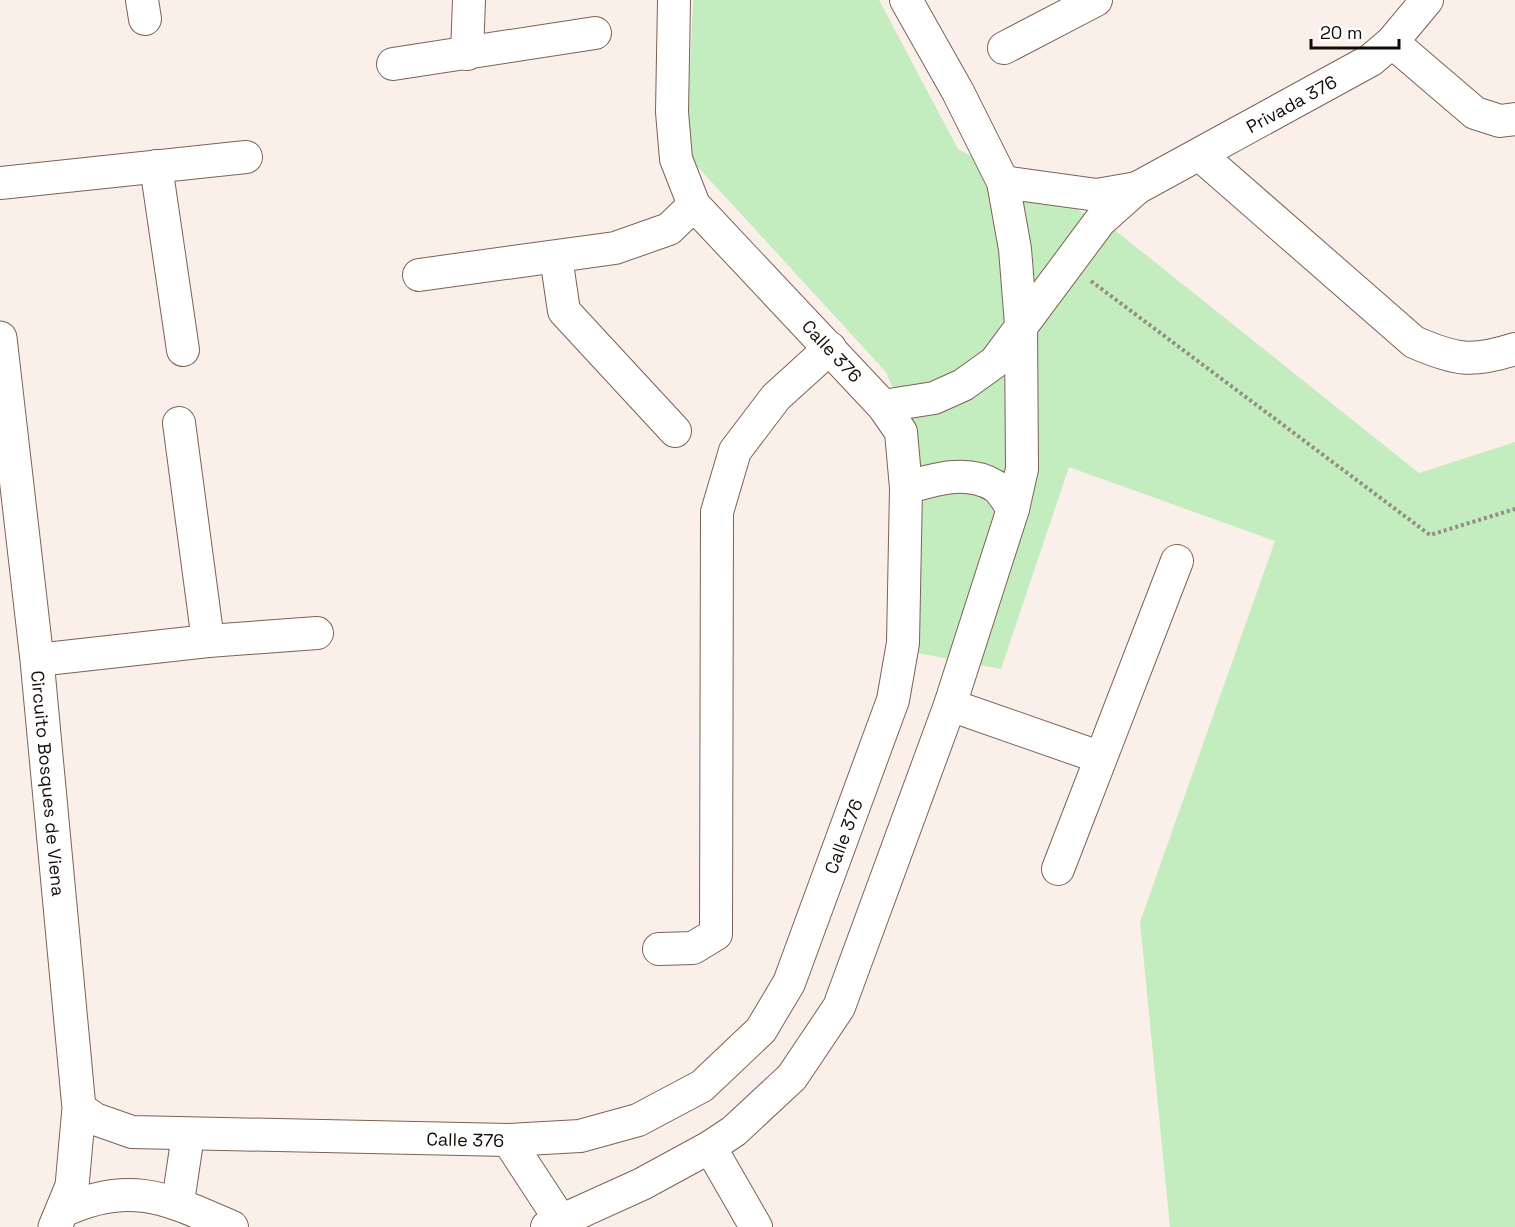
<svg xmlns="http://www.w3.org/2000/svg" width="1515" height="1227" viewBox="0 0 1515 1227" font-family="'Space Grotesk',sans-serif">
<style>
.green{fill:#c3edbf}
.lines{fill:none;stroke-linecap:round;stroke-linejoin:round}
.street-casing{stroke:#7c6256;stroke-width:34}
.secondary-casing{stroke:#7c6256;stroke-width:35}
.path{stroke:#968b85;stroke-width:4;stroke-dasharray:3 3;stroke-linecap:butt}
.street{stroke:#fff;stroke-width:32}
.secondary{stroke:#fff;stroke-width:33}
.labels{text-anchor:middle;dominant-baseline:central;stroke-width:4.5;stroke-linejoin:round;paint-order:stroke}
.street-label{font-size:18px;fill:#140b06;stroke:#fff}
</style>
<rect width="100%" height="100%" fill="#fbefe9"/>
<path class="green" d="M693,0H879L958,149L1111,227L1419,473L1515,442V1227H1170L1140,922L1275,541L1069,467L1001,669L902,650L916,443L886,372L686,154Z"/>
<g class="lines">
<g class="street-casing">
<g id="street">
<path d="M142,0L145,19"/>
<path d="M1392,42L1475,113L1500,121L1515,119"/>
<path d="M1004,48L1096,0"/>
<path d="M467,54L469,0"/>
<path d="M393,64L595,33"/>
<path d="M1200,155L1414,342C1455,360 1472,363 1515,349"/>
<path d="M156,166L183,350"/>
<path d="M1003,182L1097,195L1137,188"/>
<path d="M0,183L246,157"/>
<path d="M556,257L564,311L675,431"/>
<path d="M419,275L615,248L669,229L694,205"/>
<path id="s1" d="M883,406L934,398L963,385L995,362L1100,221L1137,188L1371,60L1392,42L1427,0"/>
<path d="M179,423L208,641"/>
<path d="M906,488C934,479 968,469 995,486C1002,491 1008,502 1013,509"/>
<path d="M37,660L208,641L317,633"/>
<path d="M950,705L1099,757"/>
<path d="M1058,869L1177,561"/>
<path d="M659,949L693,948L716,934L717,512L735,451L776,397L830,348"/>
<path id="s2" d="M79,1108L95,1119L132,1132L508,1140L580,1136L638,1120L702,1086L761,1030L789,983L893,700L903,643L906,488L901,432L883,406L694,205L676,159L672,112L674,0"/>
<path d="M508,1140L561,1221"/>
<path d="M710,1147L756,1227"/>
<path d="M178,1202L188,1135"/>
<path d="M63,1211C132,1179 169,1200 232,1227"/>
<path d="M547,1227L642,1184L710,1147L734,1131L792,1077L839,1007L950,705L1013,509L1022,469L1021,324L1015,249L1003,182L958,92L906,0"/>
</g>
</g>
<g class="secondary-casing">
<g id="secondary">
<path id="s3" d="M0,338L37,660L79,1108L72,1186L55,1227"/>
</g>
</g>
<path class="path" d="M1091,281L1430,535L1515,509"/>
<use href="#street" class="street"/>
<use href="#secondary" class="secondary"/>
</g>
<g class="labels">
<g class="street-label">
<text stroke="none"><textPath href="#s1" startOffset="524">Privada 376</textPath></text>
<text transform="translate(832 351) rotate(47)">Calle 376</text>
<text stroke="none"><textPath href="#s3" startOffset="448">Circuito Bosques de Viena</textPath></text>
<text stroke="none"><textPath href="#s2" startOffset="932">Calle 376</textPath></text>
<text stroke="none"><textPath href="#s2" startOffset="392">Calle 376</textPath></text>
</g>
</g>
<path d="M1311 39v9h88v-9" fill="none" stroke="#140b06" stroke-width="3"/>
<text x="1320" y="39" font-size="18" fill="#140b06" stroke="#ffffff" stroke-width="4.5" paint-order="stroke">20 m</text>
</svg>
